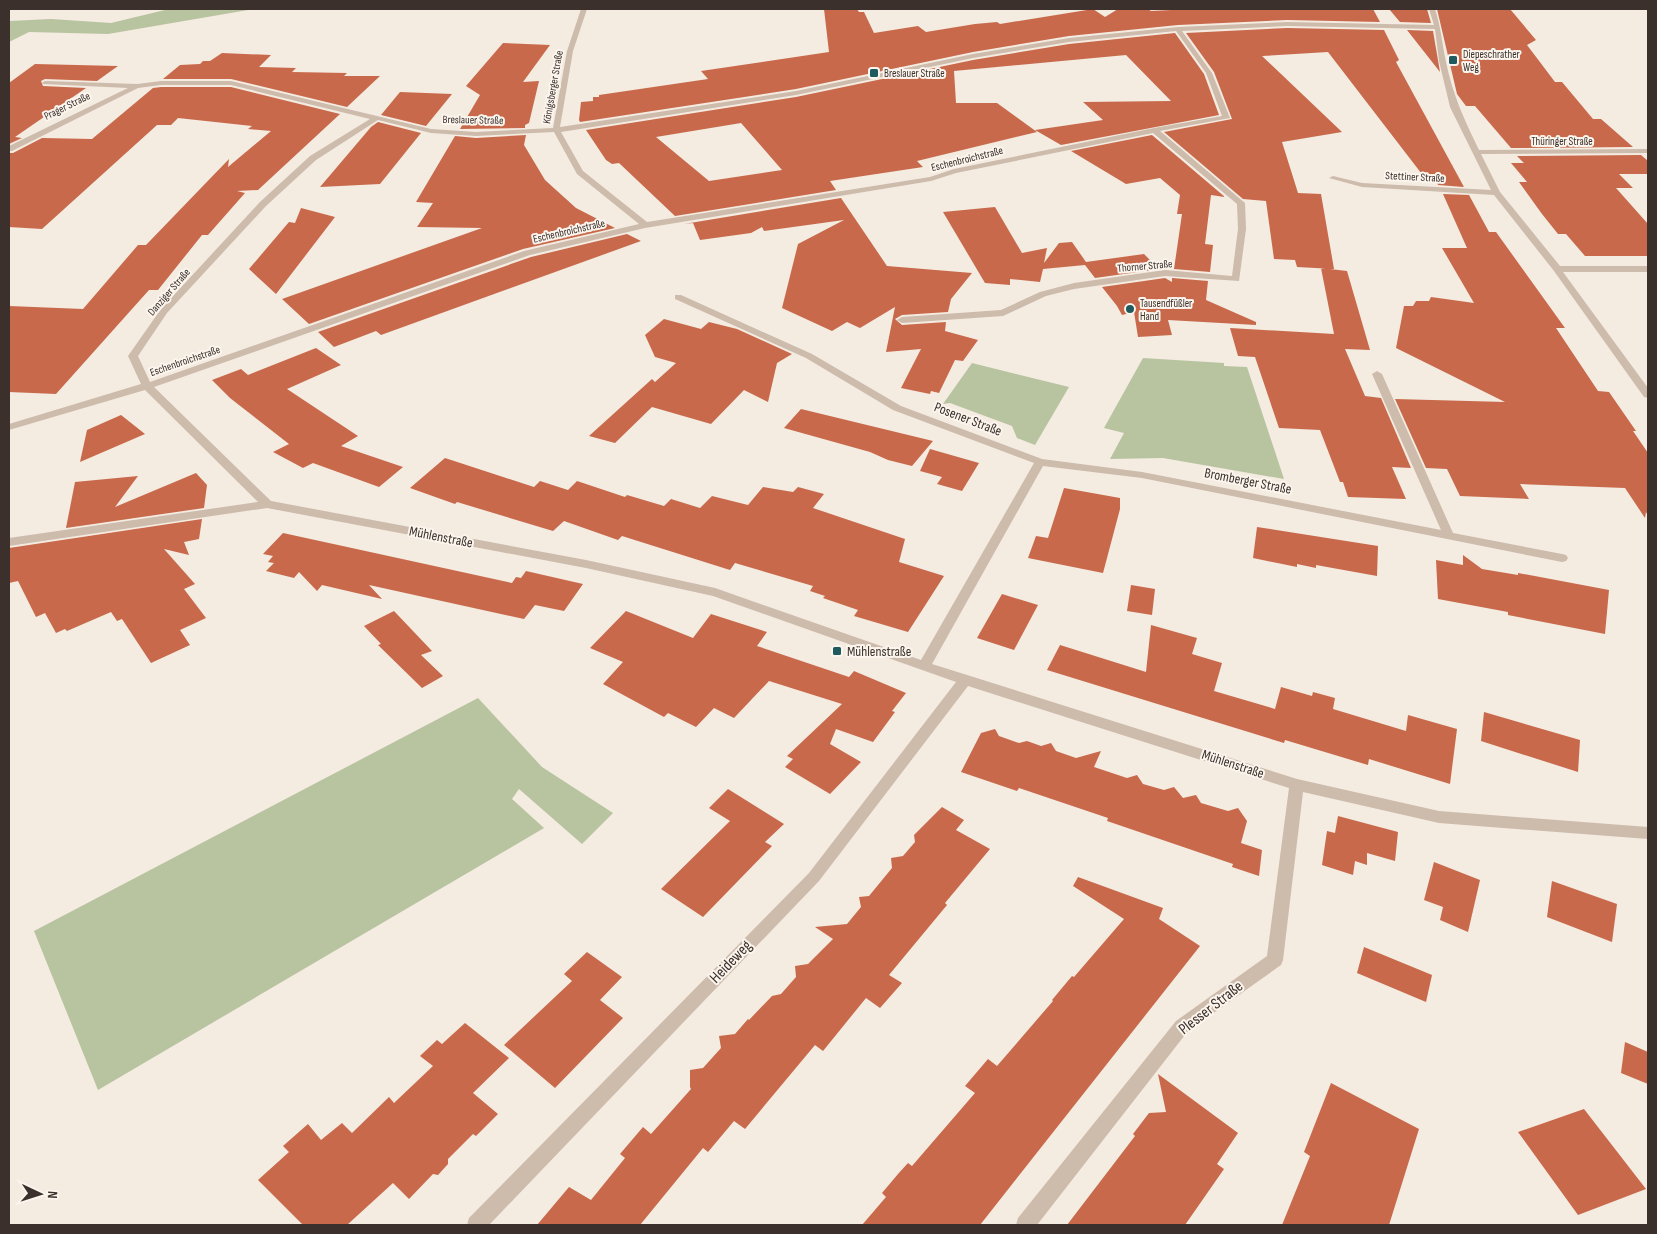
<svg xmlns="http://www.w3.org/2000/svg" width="1657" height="1234" viewBox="0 0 1657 1234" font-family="'Sofia Sans Condensed',sans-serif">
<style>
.green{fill:#b8c4a0}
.building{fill:#c8694b;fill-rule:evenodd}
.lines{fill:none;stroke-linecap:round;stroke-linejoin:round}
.street{fill:#cdbbac;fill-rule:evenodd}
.poi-dot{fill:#1f5a5e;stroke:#fbf5ee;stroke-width:2}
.labels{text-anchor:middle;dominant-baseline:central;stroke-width:4;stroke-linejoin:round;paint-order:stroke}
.far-poi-label{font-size:11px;fill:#3b302b;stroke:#fbf5ee;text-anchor:start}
.far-street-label{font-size:11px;fill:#3b302b;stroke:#fbf5ee}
.street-label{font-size:14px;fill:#3b302b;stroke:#fbf5ee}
.poi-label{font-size:14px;fill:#3b302b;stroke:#fbf5ee;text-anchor:start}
.near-street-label{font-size:16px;fill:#3b302b;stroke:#fbf5ee}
</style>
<rect width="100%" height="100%" fill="#f4ebe1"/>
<path class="green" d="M169,9H254L108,34L29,32L9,42V21L51,19L111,23Z
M1143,358L1224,363V366L1247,367L1284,479L1163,458L1110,459L1124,433L1104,428Z
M972,363L1069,387L1035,445L1017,438L1012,426L950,403L943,404Z
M478,698L542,767L613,813L582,844L519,789L512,799L544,828L98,1090L34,931Z"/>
<path class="building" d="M824,9H857L859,12H864L874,33L918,26L926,32L975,24L997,22L1000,24L1093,9L1105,17L1118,9H1148L1151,11L1191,9H1373L1380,22L1287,20L1178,25L1069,36L973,52L796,89L580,122L579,120L581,102L593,101V97H599V95L708,79L701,71L829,52Z
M1389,9H1427L1431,23L1400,22Z
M1437,9H1510L1536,40L1527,45L1555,82H1562L1593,119H1601L1633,147L1511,148L1475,106H1466L1457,94Z
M1287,28L1384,30L1399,60L1396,62L1464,187L1438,185L1437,182H1428L1328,52L1262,56L1342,132L1282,142L1298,193L1321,194L1334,269L1297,267L1295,260L1274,259L1266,201L1243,199L1164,132L1232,119L1214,72L1186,33Z
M1407,30L1433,31L1440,72Z
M1175,33L1204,74L1219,115L1061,145L1035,130L1103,120L1083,102L1171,101L1126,55L954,71L956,103H997L1037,132L917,161L923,167L830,181L836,190L675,216L619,163L612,164L606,160L586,130L796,97L973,60L1069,44ZM741,123L782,170L709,181L656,137Z
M503,43L550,45L523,82L539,81L529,123L525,125V128L460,129L480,95L466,86Z
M222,53L271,55L259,67L296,68L292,72L347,73L344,76H380L347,107L231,79H163L180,65L200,64L203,61H210Z
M35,64L118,66L97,81L45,79L41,81L43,86L86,88L15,137L22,138L9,144V83Z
M161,87H231L340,114L258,190L237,191L245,193L208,235H202L158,290H149L56,394L9,392V306L83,309L138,245H146L229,159L228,167L271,131L248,129L252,126L178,118L171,125H157L42,229L9,227V153H13L42,138L92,139L153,88Z
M400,92L452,94L426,126L381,115Z
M378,122L421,133L380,184L320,187L371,127Z
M526,135L524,145L545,180L576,208L615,228L523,249L309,324L282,299L482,228L417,227L433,203L416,202L455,136L476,138Z
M1152,135L1225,197L1211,195L1205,244L1213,245L1210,272L1174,269L1182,214H1177L1180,195L1160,178L1126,184L1071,151Z
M1641,155L1648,161V174H1619L1633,188H1616L1648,224V256H1585L1566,234H1558L1542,214L1519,182H1527L1511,163H1524L1517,156Z
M1443,194L1469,195L1489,232H1496L1565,328H1556L1598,391L1609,392L1636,431H1633L1648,453V516L1646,512L1645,518L1625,488L1520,484L1529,499L1460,496L1447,469L1426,468L1395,399L1505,402L1396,348L1404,306H1413L1416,301H1429L1431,297L1474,303L1442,248H1467Z
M841,198L887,266L972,273L951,299L948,312L902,315L895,319L902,325L946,322L945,331L978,340L963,361L955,360L939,393L931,391L930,394L901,388L921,349L886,352L895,307L860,328L847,322L832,331L782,308L798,244L844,220L764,231L762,227L751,233L700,240L693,223L684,224Z
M995,207L1022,253L1047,248L1044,263L1059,243L1072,242L1086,262L1144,254L1159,269L1095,278L1085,265L1043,269L1040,282L1010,279V285L985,283L943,212Z
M301,208L335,217L276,294L249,269L289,222L295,223Z
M627,234L641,241L381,335L376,331L334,347L318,332L531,257Z
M1321,268L1347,271L1370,350L1345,349L1365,396L1381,398L1411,468L1392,467L1406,499L1348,497L1343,482H1340L1320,430L1279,428L1255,357L1238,356L1230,328L1334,334Z
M1165,278L1172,282V278L1208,281L1206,300L1256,322V325L1168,320L1172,335L1138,337L1134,312L1122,315L1117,306L1102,287Z
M664,319L701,329L709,322L737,329L792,354L777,363L768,402L744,390L711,424L652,407L615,443L589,436L652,379L655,382L676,363L655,357L645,335Z
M316,348L341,365L287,389L358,436L341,446L403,467L379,487L313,463L303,468L273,452L289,444L230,398L212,380L241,369L248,375Z
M801,409L933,441L912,466L888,460L870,452L784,428Z
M121,415L145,434L80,462L87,430Z
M930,449L979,463L962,491L937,484L942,477L920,471Z
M445,458L534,487L540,481L568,490L577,481L625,497L627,495L664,506L671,499L700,508L712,496L748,505L763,487L793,492L798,487L824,494L813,508L905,539L899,562L944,576L908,632L854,616L858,610L823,598L825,596L810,591L813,586L735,563L730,570L622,536L618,540L564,521L553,531L457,502L455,504L410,488Z
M196,473L207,485L204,508L66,528L75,482L138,476L115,507Z
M1064,488L1120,498V509L1103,573L1028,558L1036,536L1048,538Z
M202,519L199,539L184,542L189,555L164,549L195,584L184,589L206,618L180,630L190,645L151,663L122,619L117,621L111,612L67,631L65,629L56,633L45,613L36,617L18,581L9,583V548Z
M1257,527L1378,546L1377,576L1316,565V568L1297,564V567L1253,558Z
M283,533L512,583L516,577L521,578L526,571L583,584L564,611L535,605L524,619L369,585L382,599L322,585L317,591L299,572L294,578L266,571L274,563L268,562L273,556L263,554Z
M1463,555L1482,569L1518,575V573L1609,590L1605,634L1508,615V612L1438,599L1436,560L1463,565Z
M1131,585L1155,589L1152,615L1127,611Z
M1002,594L1038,605L1014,650L977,638Z
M394,611L432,651L421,655L443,676L422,688L378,645L381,644L364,626Z
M626,611L693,638L711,614L767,632L757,646L849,677L854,671L906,693L892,711L895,712L873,742L836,729L830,744L861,762L830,794L785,767L793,759L787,756L842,704L769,681L734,718L714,708L696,727L668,713L664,717L603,684L623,662L590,648Z
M1151,625L1197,638L1192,654L1222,663L1214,691L1275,709L1281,687L1312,696L1313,692L1335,698L1333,709L1406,731L1408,715L1457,729L1450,784L1369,759L1368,765L1285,740L1284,743L1047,670L1060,645L1146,672Z
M1484,712L1580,740L1578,772L1481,741Z
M995,729L999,736L1019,743L1027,741L1041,746L1051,743L1056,751L1076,758L1101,751L1094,767L1127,778L1137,775L1143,784L1164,790L1174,787L1183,798L1196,795L1201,803L1228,811L1238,808L1247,821L1241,843L1262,850L1259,876L1232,867L1233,864L1107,821L1108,818L1019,788L1017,791L961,772L981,733Z
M728,789L784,824L765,842L772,846L703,917L661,889L730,821L709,808Z
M942,807L964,820L956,830L990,849L945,903L947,905L889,975L902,983L880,1008L866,998L823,1051L815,1045L745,1129L734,1121L708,1152L703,1148L640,1225H537L569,1187L591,1200L625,1158L620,1154L643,1127L651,1134L691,1089L690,1087V1070L703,1068L721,1048L719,1036L735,1034L748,1019L749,1020L772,996L781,994L796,977L795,966L808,964L833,939L815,927L847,924L861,907L859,897L869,896L892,868L891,858L903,856L915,842L914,835Z
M1338,816L1398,832L1395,861L1367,853V865L1355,861L1353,875L1322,865L1327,831L1335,833Z
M1434,862L1480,880L1468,932L1440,920L1443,907L1424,900Z
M1078,877L1163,908L1159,919L1200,946L980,1225H862L886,1197L882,1193L898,1174L908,1163L912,1166L975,1093L965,1086L988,1059L997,1066L1053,1001L1052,1000L1072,976L1074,977L1124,919L1073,886Z
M1552,881L1617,904L1612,942L1547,917Z
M1364,947L1432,975L1426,1002L1357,973Z
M587,952L622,977L600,1000L623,1018L555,1088L504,1045L572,981L564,974Z
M465,1023L509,1058L473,1093L498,1114L476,1136L473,1134L448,1159V1164L438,1175L433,1174L409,1199L393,1183L347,1225H303L258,1180L289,1152L283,1146L308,1124L321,1140L342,1123L352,1133L389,1097L394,1103L433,1066L420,1056L437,1040L442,1044Z
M1625,1042L1648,1052V1084L1621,1073Z
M1158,1074L1238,1133L1217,1164L1224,1169L1185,1225H1067L1135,1136L1133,1134L1149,1113L1166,1112Z
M1331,1083L1419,1129L1389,1225H1282L1310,1156L1304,1152Z
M1584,1109L1646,1189L1578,1215L1518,1132Z"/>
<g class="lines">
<path class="street" d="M581,9H587L573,51L560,127L796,91L973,54L1069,38L1178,27L1287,22L1434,25L1429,9H1435C1441,27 1442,44 1446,62C1453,96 1464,119 1479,150L1648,149V153L1481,154L1500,192L1560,266H1648V272H1563L1648,388V398L1644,397L1554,271L1494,195L1362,187L1329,178L1333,176L1362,183L1491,190L1450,107L1439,61L1435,29L1287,26L1182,31L1212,73L1230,118L1160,131L1245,203L1246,229L1239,281L1165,276L1074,289L1046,296L1003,316L902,323L897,320L902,317L1001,310L1040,292L1074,283L1165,270L1232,276L1238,229L1237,204L1153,133L956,173L931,181L645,228L530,255L154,387L271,501L586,560L715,588L921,660L1034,463L893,410L806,358L675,299V295H681L812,354L901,406L1042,459L1142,472L1441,530L1372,374L1377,371L1382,374L1453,533L1562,554L1566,555L1568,558L1566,561L1562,562L1142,478L1043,466L932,664L1297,779L1439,811L1648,827V839L1439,823L1303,792L1283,960L1281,965L1188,1031L1037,1225H1016L1018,1218L1176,1021L1267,956L1289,788L968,686L819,881L489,1225H467L469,1218L809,873L956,682L713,596L586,568L267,508L9,546V538L258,502L145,390L9,430V424L141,384L128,356L161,309L260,202L310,156L370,119L231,85H161L138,88L12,151H9V146L128,88L43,84L42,83L45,81L137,84L161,81H231L431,129L476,132L553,128L567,51ZM1176,31L1206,73L1222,116L1154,128L954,169L930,177L647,222L583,171L561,132L796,95L973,58L1069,42ZM378,120L431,133L476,136L554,132L577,174L639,224L524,251L150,382L138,356L167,313L266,206L316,160Z"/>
</g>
<g class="poi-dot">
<rect x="1448" y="55" width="10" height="10" rx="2.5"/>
<rect x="869" y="68" width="10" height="10" rx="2.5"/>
<circle cx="1130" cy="309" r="5"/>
<rect x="832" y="646" width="10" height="10" rx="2.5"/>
</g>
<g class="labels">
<g class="far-poi-label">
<text x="1463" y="54">Diepeschrather<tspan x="1463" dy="13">Weg</tspan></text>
<text x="884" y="73">Breslauer Straße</text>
<text x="1140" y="303">Tausendfüßler<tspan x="1140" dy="13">Hand</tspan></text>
</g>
<g class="far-street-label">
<text transform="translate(553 87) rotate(-80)">Königsberger Straße</text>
<text transform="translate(67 106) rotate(-26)">Prager Straße</text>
<text transform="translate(473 120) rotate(1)">Breslauer Straße</text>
<text x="1562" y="141">Thüringer Straße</text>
<text transform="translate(967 159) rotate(-14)">Eschenbroichstraße</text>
<text transform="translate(1415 177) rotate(3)">Stettiner Straße</text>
<text transform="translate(569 231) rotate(-13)">Eschenbroichstraße</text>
<text transform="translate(1145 266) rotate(-5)">Thorner Straße</text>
<text transform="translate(169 292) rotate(-49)">Danziger Straße</text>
<text transform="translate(185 361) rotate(-19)">Eschenbroichstraße</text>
</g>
<g class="street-label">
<text transform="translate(968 419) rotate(21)">Posener Straße</text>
<text transform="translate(1248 481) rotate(11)">Bromberger Straße</text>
<text transform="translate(441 537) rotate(11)">Mühlenstraße</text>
<text transform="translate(1233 764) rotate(18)">Mühlenstraße</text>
</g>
<g class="poi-label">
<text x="847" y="651">Mühlenstraße</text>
</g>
<g class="near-street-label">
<text transform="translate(731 962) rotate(-46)">Heideweg</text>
<text transform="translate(1211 1008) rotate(-38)">Plesser Straße</text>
</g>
</g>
<rect width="1657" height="1234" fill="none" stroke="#3b302b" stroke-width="20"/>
<g transform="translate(40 1194) rotate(94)" stroke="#fbf5ee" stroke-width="4" paint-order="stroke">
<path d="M0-4L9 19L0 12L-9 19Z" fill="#3b302b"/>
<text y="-8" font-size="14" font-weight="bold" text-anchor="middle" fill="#3b302b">N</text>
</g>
</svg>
